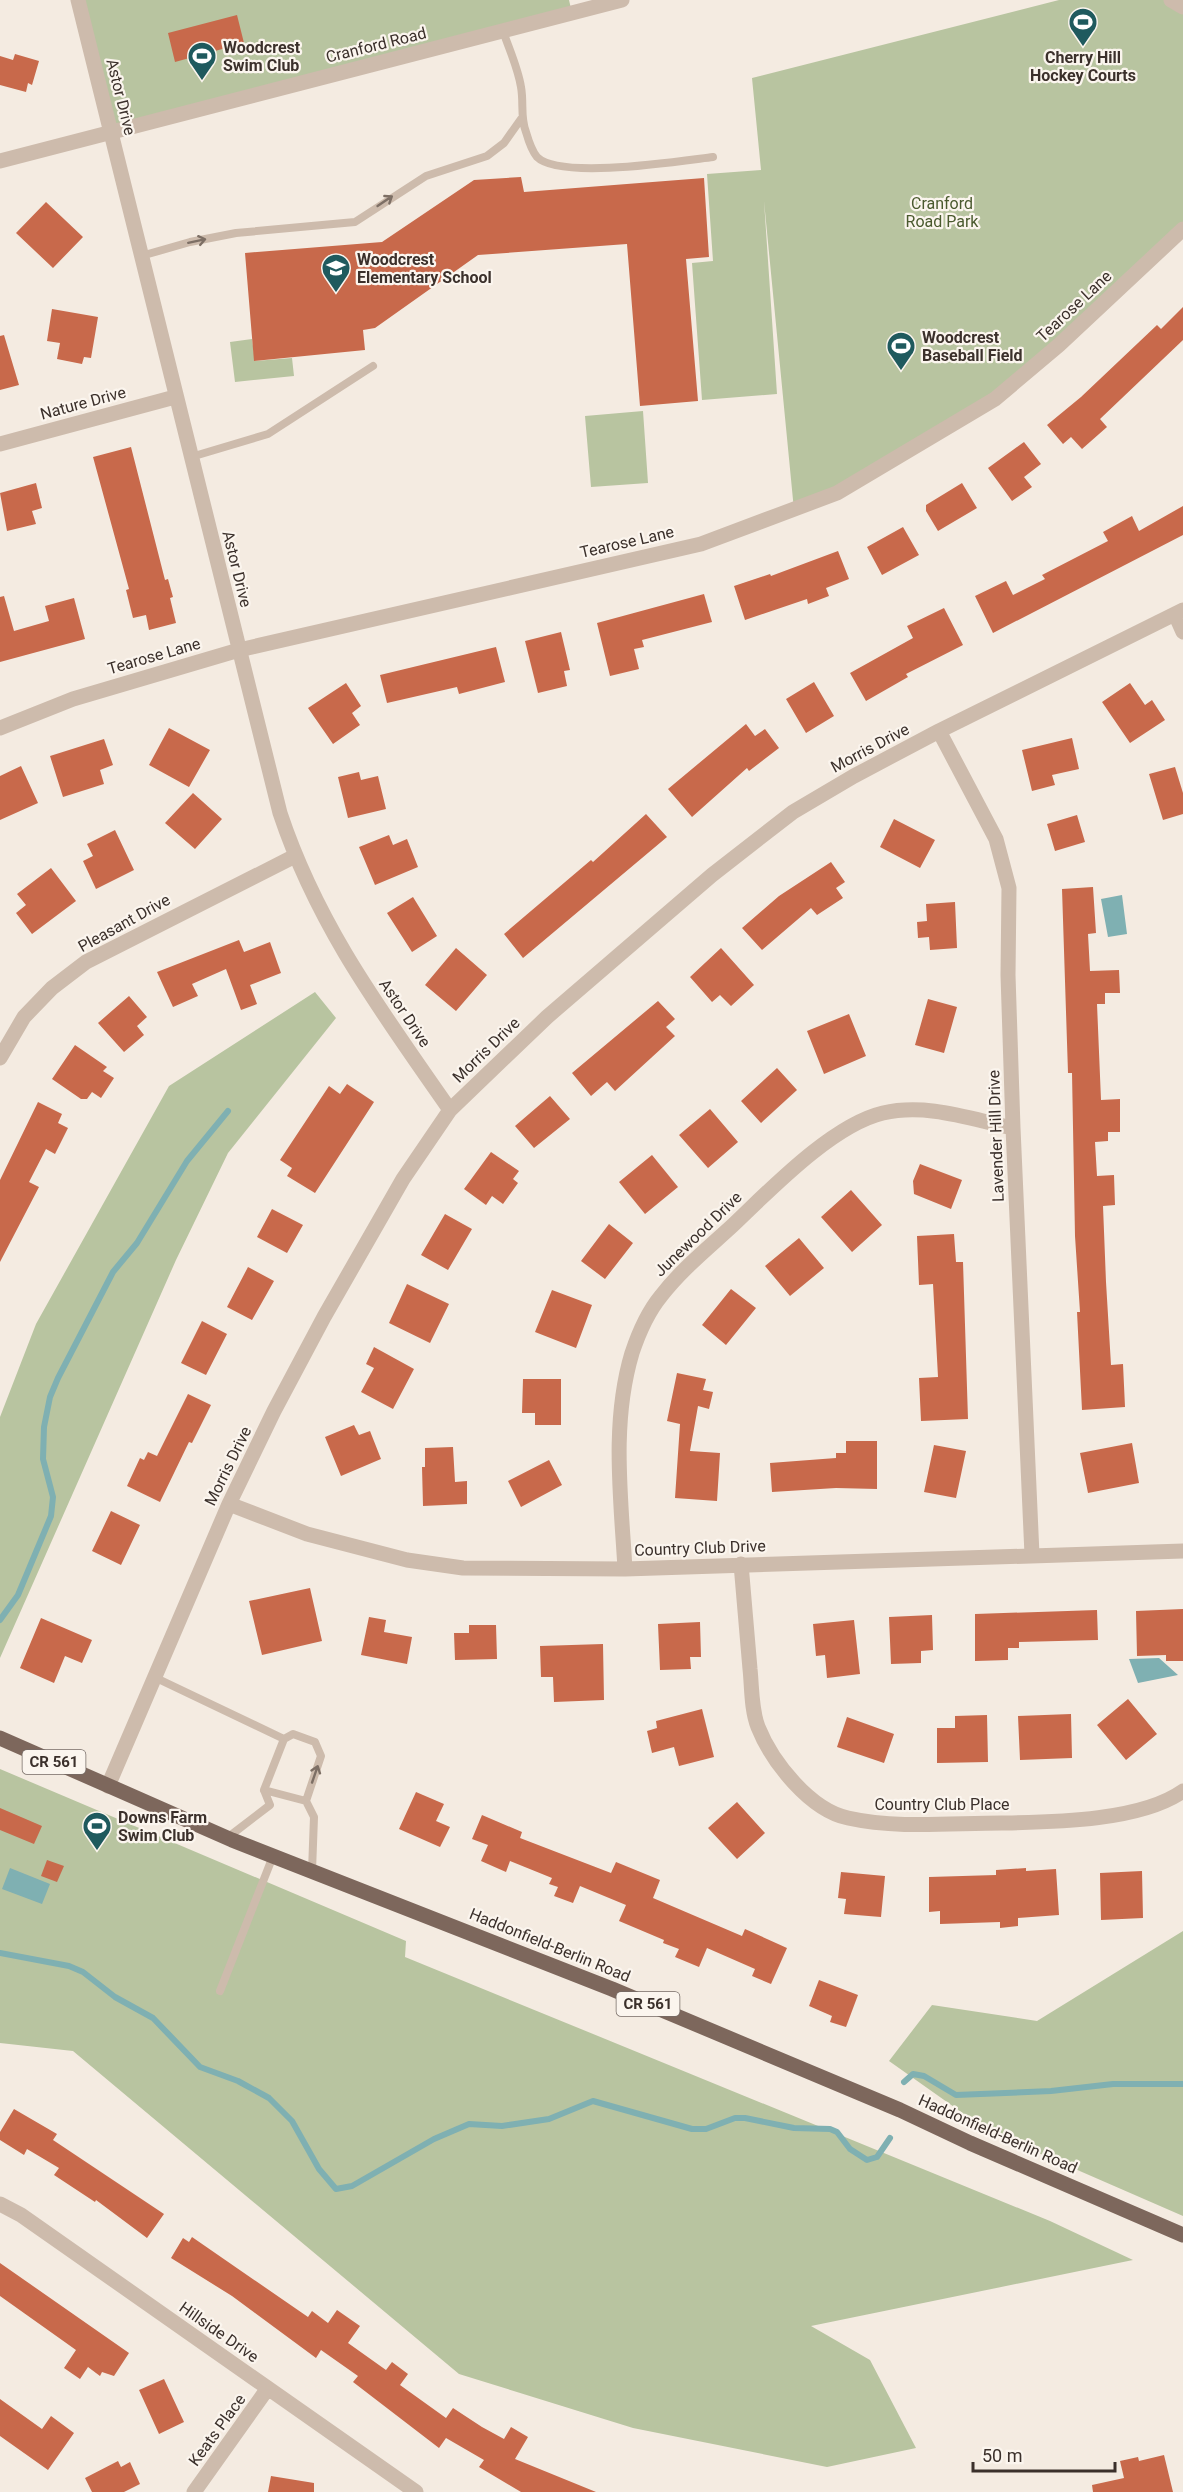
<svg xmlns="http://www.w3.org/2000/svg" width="1183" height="2492" viewBox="0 0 1183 2492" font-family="Roboto,sans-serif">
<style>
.green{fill:#b8c4a0}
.water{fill:#7fb0b2}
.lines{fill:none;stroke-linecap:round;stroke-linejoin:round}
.stream{stroke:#7fb0b2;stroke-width:6}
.building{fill:#c8694b}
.lane{stroke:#cdbbac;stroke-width:8}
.street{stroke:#cdbbac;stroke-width:15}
.primary{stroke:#7d675c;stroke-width:15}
.oneway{stroke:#7d6f65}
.labels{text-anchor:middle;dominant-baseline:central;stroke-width:4.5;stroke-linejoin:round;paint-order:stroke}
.shield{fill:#fbf5ee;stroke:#756b66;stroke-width:1.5}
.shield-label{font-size:15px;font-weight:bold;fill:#3b302b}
.street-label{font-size:16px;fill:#3b302b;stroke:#fbf5ee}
.poi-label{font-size:16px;font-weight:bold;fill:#3b302b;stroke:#fbf5ee;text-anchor:start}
.park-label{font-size:16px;fill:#4a5a2e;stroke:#fbf5ee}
</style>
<rect width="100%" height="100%" fill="#f4ebe1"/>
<path class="green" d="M78,0H569L572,13L111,131Z
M1059,0H1171L1183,7V229L995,399L794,510L764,201L777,394L702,400L692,263L713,261L707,174L761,170L752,78Z
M252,339L255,361L292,358L294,376L235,382L230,342Z
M643,411L648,483L591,487L585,416Z
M315,992L336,1018L228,1153L176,1260L0,1658V1417L36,1324L169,1086Z
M0,1769L406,1941L405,1957L1050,2221L1133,2260L811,2326L870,2360L916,2448L827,2467L633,2428L459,2374L73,2051L0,2043Z
M1183,1931V2216L988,2131L889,2061L932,2005L1037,2021Z"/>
<path class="water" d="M1122,895L1127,934L1108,937L1101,899Z
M1159,1658L1178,1675L1138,1683L1129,1659Z
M10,1868L50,1884L42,1904L2,1889Z"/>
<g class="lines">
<path class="stream" d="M0,1620L18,1595L51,1516L53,1497L43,1459L44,1427L50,1397L58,1378L113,1272L137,1243L187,1161L228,1111
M0,1953L69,1966L83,1972L115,1997L153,2018L200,2067L238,2081L269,2098L292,2121L319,2169L336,2189L352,2186L434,2139L469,2124L502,2126L549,2119L593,2101L692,2129H706L735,2118H745L794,2128L830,2129L837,2132L850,2149L867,2160L877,2157L890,2138
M904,2082L913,2074L924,2076L956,2095L1051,2091L1113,2084H1183"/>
</g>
<path class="building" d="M237,15L244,43L175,62L168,33Z
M15,54L39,61L32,85L28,83L26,92L0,85V56L13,60Z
M521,177L524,192L704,178L709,257L686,259L698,401L640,406L627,244L478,255L375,328L363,330L365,350L254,361L245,253L382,242L474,180Z
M46,202L83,237L53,268L16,233Z
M1183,307V340L1100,419L1107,427L1082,449L1071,437L1063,444L1047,425L1081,397L1157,325L1161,329Z
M52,309L98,317L91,358L84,357L82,364L57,359L60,343L47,341Z
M4,335L19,385L0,390V336Z
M1024,442L1041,464L1024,477L1032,487L1012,501L988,468Z
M131,447L165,580L168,579L173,597L170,598L176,623L149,630L146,615L133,618L126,590L129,589L93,457Z
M36,483L42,508L32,511L36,524L7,531L0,493Z
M962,483L977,508L938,531L926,511V505Z
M1183,506V535L993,633L975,596L1006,581L1013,595L1045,579L1042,575L1108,541L1103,532L1132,516L1139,531Z
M903,527L919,555L882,575L867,547Z
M838,551L849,579L826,588L829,596L808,604L807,599L745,620L734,586L770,574L771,576Z
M704,594L712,622L642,640L644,647L634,649L639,669L610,676L597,623Z
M4,596L14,631L49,621L45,606L74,598L85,639L0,662V597Z
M944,608L963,645L906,674L908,677L866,701L850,673L913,638L907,626Z
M561,632L570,670L564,671L567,686L538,693L525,641Z
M496,647L505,682L459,694L457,687L387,703L380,675Z
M814,682L834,716L806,733L786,699Z
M346,683L361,706L352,713L360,725L333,744L308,708Z
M1130,683L1145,705L1152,700L1165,720L1130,743L1102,702Z
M746,724L755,736L765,729L779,748L749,771L747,768L692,817L668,789Z
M169,728L210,750L189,787L149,765Z
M1072,738L1079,769L1052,775L1055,785L1032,791L1022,750Z
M104,739L113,765L100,770L104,784L63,797L50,756Z
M21,766L38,803L0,820V776Z
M1175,767L1183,793V814L1163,820L1149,774Z
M359,772L361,780L378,776L386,809L348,818L338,777Z
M193,793L222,819L195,849L165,823Z
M646,814L667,837L523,958L504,934L591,860L593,862Z
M1077,815L1085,842L1055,851L1047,824Z
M894,819L935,840L920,868L880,847Z
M115,830L134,870L96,889L83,861L93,856L87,844Z
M389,835L393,845L407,839L418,867L375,885L359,847Z
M831,862L845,882L836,888L843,898L817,915L811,908L762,950L742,928L779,896Z
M51,868L76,901L32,934L16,913L26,905L17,894Z
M1093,887L1096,933L1088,934L1090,971L1119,970L1120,993H1105V1004H1097L1101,1100L1120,1099V1132H1108V1141L1095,1142L1097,1176L1114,1175L1115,1205L1103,1206L1106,1282L1111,1365L1123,1364L1125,1407L1082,1410L1077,1312H1080L1075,1236L1072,1073H1068L1062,889Z
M413,897L437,936L412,952L387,913Z
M955,902L957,948L930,950L929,937L918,938L917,922L927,921L926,904Z
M239,940L244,952L270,942L281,973L250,985L257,1004L241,1010L226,969L192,984L198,996L173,1007L157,972Z
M456,948L487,975L456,1011L425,985Z
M721,948L754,985L731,1006L720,995L712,1002L690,977Z
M129,996L147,1017L137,1026L144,1035L124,1052L98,1023Z
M928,999L957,1007L944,1053L915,1045Z
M658,1001L675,1019L666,1027L675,1036L615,1091L607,1082L591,1096L572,1073Z
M849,1014L866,1056L824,1074L807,1031Z
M75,1045L107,1067L103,1071L114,1078L101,1098L92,1092L87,1099H81L52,1079Z
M777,1068L797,1090L761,1123L741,1101Z
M347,1084L374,1102L315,1193L287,1176L292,1168L280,1160L329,1086L340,1094Z
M550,1096L570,1119L534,1148L515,1126Z
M38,1102L62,1114L58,1123L68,1128L55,1154L46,1149L29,1182L39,1187L0,1262V1180Z
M710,1109L738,1142L708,1168L679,1135Z
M491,1152L519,1171L513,1179L518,1183L503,1204L492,1196L486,1205L464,1189Z
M652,1155L678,1187L645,1214L619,1182Z
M920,1164L962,1180L951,1209L914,1194L913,1181Z
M851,1190L882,1225L852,1252L821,1217Z
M272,1209L303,1225L287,1253L257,1237Z
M445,1214L472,1229L448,1270L421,1255Z
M609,1224L633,1243L605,1279L581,1261Z
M954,1234L956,1262H963L968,1419L921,1421L919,1378L938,1377L933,1284L919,1285L917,1236Z
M799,1238L824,1268L790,1296L765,1266Z
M248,1267L274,1281L252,1320L227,1307Z
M407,1284L449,1304L430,1343L389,1323Z
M731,1289L756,1308L726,1345L702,1325Z
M552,1290L592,1305L576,1348L535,1332Z
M202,1321L227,1334L206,1375L181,1363Z
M374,1347L414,1369L393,1409L361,1392L374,1368L366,1364Z
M677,1373L706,1379L703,1390L713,1392L709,1409L698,1406L690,1451L720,1453L717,1501L675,1498L680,1424L667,1421Z
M523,1379H561V1425H535V1413H522Z
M188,1394L211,1405L192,1443L189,1442L160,1502L127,1486L140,1458L144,1460L148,1452L157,1456Z
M354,1425L359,1435L370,1431L381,1459L341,1476L325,1437Z
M846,1441H877V1489L836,1488L772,1492L770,1463L836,1458V1453H846Z
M1132,1443L1139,1483L1088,1493L1080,1453Z
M934,1445L966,1451L956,1498L924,1492Z
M453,1447L455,1482L467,1481V1504L423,1506L422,1467H425V1448Z
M549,1460L562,1485L521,1507L508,1481Z
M111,1511L140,1525L121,1565L92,1551Z
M310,1588L322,1641L262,1655L249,1601Z
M1183,1609V1661H1166V1655L1137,1656L1136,1611Z
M1097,1610L1098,1640L1019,1642V1648H1008V1660L975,1661V1614Z
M932,1615L933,1650L921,1651V1663L891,1664L889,1617Z
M369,1617L386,1620L384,1632L412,1637L407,1664L361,1655Z
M41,1618L92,1640L82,1663L65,1656L54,1683L20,1668Z
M854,1620L860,1674L827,1678L825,1655L816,1656L813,1624Z
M700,1622L701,1657H690L691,1669L660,1670L658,1624Z
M469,1625H496L497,1659L455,1660L454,1633H469Z
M603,1644L604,1700L554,1702L553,1677H541L540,1646Z
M1128,1699L1157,1734L1126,1760L1097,1725Z
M702,1709L714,1757L679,1766L674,1747L652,1753L647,1731L657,1728L656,1721Z
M1071,1714L1072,1758L1020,1760L1018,1716Z
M987,1715L988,1762L937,1763V1728H955V1716Z
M847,1717L894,1734L884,1763L837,1747Z
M416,1792L444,1804L436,1821L450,1827L440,1847L399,1829Z
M737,1802L765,1833L737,1859L708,1828Z
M0,1808L42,1826L34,1844L0,1830Z
M482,1815L522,1832L520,1838L611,1873L616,1862L660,1880L653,1898L742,1936L745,1929L787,1948L771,1984L752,1976L755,1969L707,1948L699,1967L675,1957L679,1949L663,1943L664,1940L619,1921L626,1905L580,1886L573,1903L554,1896L558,1887L549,1884L552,1878L510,1861L506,1872L481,1861L488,1845L472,1839Z
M47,1860L64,1866L57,1882L41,1876Z
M1026,1868V1871L1056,1869L1059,1915L1018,1918V1926L1000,1928V1922L940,1924V1911L929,1912V1877L996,1875V1870Z
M1142,1871L1143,1918L1101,1920L1100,1873Z
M841,1872L885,1876L881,1917L844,1914L846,1899L838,1898Z
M819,1980L858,1995L846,2027L830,2022L832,2016L809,2006Z
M14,2109L57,2134L53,2140L164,2214L147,2238L96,2200L95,2202L54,2175L59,2168L27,2149L24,2155L0,2140V2132Z
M192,2237L308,2317L312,2311L328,2323L337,2310L360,2326L348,2343L386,2370L392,2362L408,2374L400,2385L446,2418L453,2408L482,2427L504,2439L511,2427L528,2437L515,2459L596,2492H521L479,2467L484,2460L446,2438L439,2448L353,2382L358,2376L321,2350L316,2358L232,2296L171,2258L183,2238L189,2242Z
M0,2263L129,2353L114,2376L102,2372L100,2376L88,2367L80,2379L64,2368L76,2350L0,2296Z
M164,2379L184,2422L159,2434L139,2390Z
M0,2399L42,2429L51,2416L74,2433L48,2470L0,2436Z
M1164,2455L1173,2492H1093L1092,2485L1124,2478L1120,2461L1138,2457L1139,2461Z
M118,2461L121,2467L130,2462L140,2484L124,2492H92L85,2478Z
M271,2476L314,2483V2492H268Z"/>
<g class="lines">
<path class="lane" d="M503,31C509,49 518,68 521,87C524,103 520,117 526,132C528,139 532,151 537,157C560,180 680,161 713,157
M141,256L190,242L236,233L355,222L426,176L487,156L504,143L521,119
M191,457L268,434L373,366
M154,1677L284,1739
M264,1790L306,1801
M227,1838L270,1805L264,1790L284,1739L293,1734L315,1742L321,1756L306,1801L314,1817L312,1871
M220,1991L273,1856"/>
<path class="street" d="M78,0L280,813C318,927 382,1012 450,1110
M1171,0L1183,7
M0,161L622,0
M0,444L175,397
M1175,614L1183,632
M0,728L73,699L239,650L701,544L837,493L995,399L1059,345L1183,229
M939,731L996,839L1009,888L1008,975L1013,1128L1032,1555
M0,1058L24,1017L52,988L86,962L295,856
M229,1504L307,1534L407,1560L463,1568L625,1569L1183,1551
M741,1564C744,1599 747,1634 750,1669C752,1687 751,1709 758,1727C772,1762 810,1810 848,1818C897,1829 952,1823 1002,1823C1054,1822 1141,1821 1183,1791
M625,1569C621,1498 611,1423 632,1353C639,1332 647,1313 661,1296C681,1270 707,1249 732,1226C770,1190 832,1125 883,1113C927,1103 970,1119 1013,1128
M108,1786L229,1504L274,1411L324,1317L403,1179L450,1110L547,1017L712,875L793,812L854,776L939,731L1183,610
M0,2204L21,2215L416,2492
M194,2492L268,2388"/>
<path class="primary" d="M0,1738L232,1840L612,1989L900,2110L970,2143L1183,2235"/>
</g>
<defs><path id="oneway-shaft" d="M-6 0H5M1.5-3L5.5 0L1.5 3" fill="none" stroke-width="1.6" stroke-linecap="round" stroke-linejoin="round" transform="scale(1.5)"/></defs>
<g class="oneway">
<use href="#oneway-shaft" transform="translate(385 201) rotate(-34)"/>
<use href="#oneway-shaft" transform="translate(197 241) rotate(-12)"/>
<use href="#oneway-shaft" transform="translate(315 1774) rotate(-71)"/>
</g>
<defs>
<g id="stadium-pin" transform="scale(1.5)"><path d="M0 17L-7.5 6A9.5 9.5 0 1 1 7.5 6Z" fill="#1f5a5e" stroke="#fbf5ee"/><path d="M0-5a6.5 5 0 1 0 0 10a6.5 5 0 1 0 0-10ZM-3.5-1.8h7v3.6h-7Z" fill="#fff"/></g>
<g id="school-pin" transform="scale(1.5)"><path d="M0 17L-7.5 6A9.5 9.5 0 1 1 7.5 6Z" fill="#1f5a5e" stroke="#fbf5ee"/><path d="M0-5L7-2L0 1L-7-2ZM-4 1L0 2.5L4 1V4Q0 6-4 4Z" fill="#fff"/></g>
</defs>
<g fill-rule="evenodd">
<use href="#stadium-pin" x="1083" y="22"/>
<use href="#stadium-pin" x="202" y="56"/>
<use href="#school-pin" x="336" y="268"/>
<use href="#stadium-pin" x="901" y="346"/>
<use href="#stadium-pin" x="97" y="1826"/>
</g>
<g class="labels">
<g class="shield">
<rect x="22.5" y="1750" width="63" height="24" rx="4.5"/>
<rect x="616.5" y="1992" width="63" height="24" rx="4.5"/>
</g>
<g class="shield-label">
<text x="54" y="1762">CR 561</text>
<text x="648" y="2004">CR 561</text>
</g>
<g class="street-label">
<text transform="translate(376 45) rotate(-14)">Cranford Road</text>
<text transform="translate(121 97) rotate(76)">Astor Drive</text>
<text transform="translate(1074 306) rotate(-43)">Tearose Lane</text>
<text transform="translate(83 403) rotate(-15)">Nature Drive</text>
<text transform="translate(627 542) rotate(-13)">Tearose Lane</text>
<text transform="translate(237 569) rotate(76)">Astor Drive</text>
<text transform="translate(154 656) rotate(-16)">Tearose Lane</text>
<text transform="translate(870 748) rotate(-28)">Morris Drive</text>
<text transform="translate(124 923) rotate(-29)">Pleasant Drive</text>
<text transform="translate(405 1013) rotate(56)">Astor Drive</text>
<text transform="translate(486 1050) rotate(-44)">Morris Drive</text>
<text transform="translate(996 1136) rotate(-92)">Lavender Hill Drive</text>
<text transform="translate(698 1234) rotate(-44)">Junewood Drive</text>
<text transform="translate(228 1466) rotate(-64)">Morris Drive</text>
<text transform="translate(700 1548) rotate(-2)">Country Club Drive</text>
<text x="942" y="1804">Country Club Place</text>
<text transform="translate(550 1945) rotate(22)">Haddonfield-Berlin Road</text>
<text transform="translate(998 2134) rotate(24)">Haddonfield-Berlin Road</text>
<text transform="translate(219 2332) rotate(35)">Hillside Drive</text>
<text transform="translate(217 2430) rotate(-54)">Keats Place</text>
</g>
<g class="poi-label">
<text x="223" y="47">Woodcrest<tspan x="223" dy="18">Swim Club</tspan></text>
<text x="1083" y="57" text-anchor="middle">Cherry Hill<tspan x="1083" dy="18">Hockey Courts</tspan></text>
<text x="357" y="259">Woodcrest<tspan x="357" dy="18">Elementary School</tspan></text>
<text x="922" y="337">Woodcrest<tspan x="922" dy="18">Baseball Field</tspan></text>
<text x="118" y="1817">Downs Farm<tspan x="118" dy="18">Swim Club</tspan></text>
</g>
<g class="park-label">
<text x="942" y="203">Cranford<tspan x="942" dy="18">Road Park</tspan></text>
</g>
</g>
<path d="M973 2462v9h142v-9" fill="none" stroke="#3b302b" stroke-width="3"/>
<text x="982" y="2462" font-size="18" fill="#3b302b" stroke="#fbf5ee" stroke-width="4.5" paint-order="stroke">50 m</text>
</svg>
